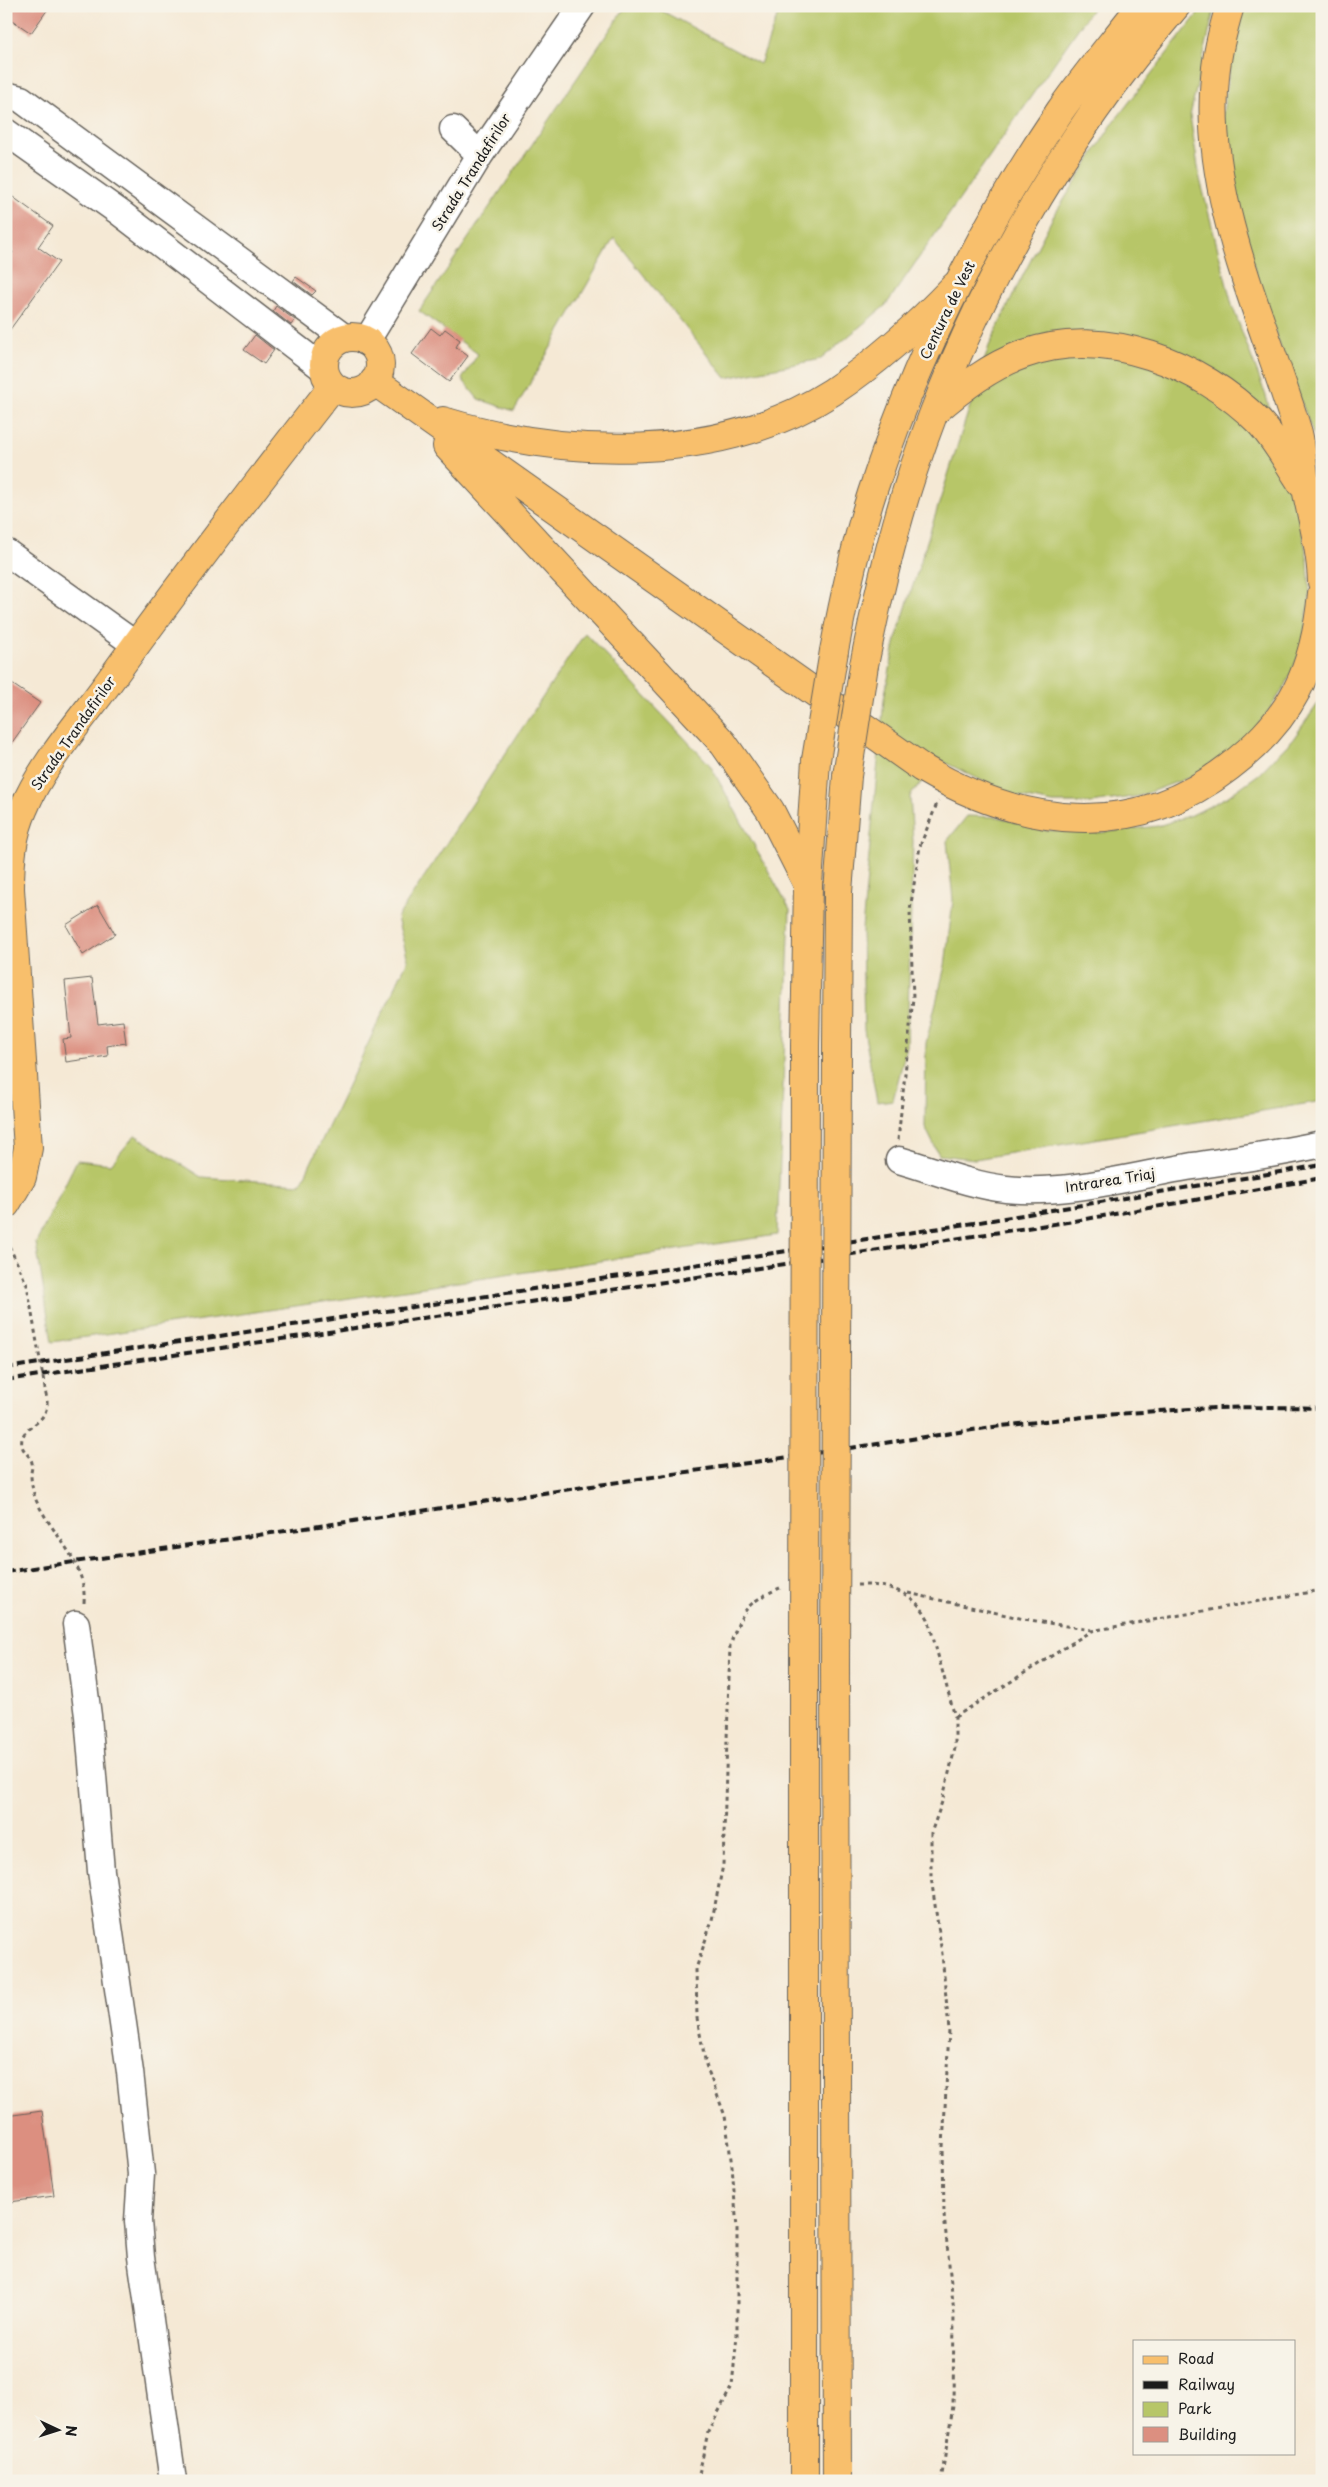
<svg xmlns="http://www.w3.org/2000/svg" width="1328" height="2487" viewBox="0 0 1328 2487" font-family="'Playpen Sans',sans-serif">
<style>
.green{fill:#b7c668;stroke:#6a7142}
.building{fill:#dc8f80}
.lines{fill:none;stroke-linecap:round;stroke-linejoin:round}
.minor-casing{stroke:#68645d;stroke-width:29}
.major-casing{stroke:#68645d;stroke-width:30}
.highway-casing{stroke:#68645d;stroke-width:30}
.path{stroke:#68645d;stroke-width:3;stroke-dasharray:4 4;stroke-linecap:butt}
.minor{stroke:#fff;stroke-width:26}
.major{stroke:#f8bf6c;stroke-width:28}
.highway{stroke:#f8bf6c;stroke-width:28}
.rail{stroke:#1c1c1c;stroke-width:4;stroke-dasharray:8 4;stroke-linecap:butt}
.highway-bridge-casing{stroke:#68645d;stroke-width:30;stroke-linecap:butt}
.highway-bridge{stroke:#f8bf6c;stroke-width:28}
.labels{text-anchor:middle;dominant-baseline:central;stroke-width:5;stroke-linejoin:round;paint-order:stroke}
.street-label{font-size:14px;fill:#1c1c1c;stroke:#f7f3e8}
</style>
<rect width="100%" height="100%" fill="#f7f3e8"/>
<filter id="ink" filterUnits="userSpaceOnUse"><feTurbulence type="fractalNoise" baseFrequency=".02" numOctaves="2"/><feDisplacementMap in="SourceGraphic" scale="10" xChannelSelector="R" yChannelSelector="G"/><feConvolveMatrix kernelMatrix="1 2 1 2 8 2 1 2 1" color-interpolation-filters="sRGB"/></filter>
<filter id="wash" filterUnits="userSpaceOnUse"><feTurbulence type="fractalNoise" baseFrequency=".0096" numOctaves="4" result="noise"/><feDisplacementMap in="SourceGraphic" scale="20" xChannelSelector="R" yChannelSelector="G"/><feGaussianBlur stdDeviation="1.12" result="paint"/><feColorMatrix in="noise" values="0 0 0 0 0 0 0 0 0 0 0 0 0 0 0 0 0 1.4 0 .05"/><feComposite in="paint" operator="in"/></filter>
<g filter="url(#wash)">
<rect width="100%" height="100%" fill="#f5e9d5"/>
<path class="green" d="M626,6H653L760,64L781,6H1094L886,305L821,359L726,378L614,238L514,411L478,399L462,379L478,354L419,311Z
M1204,6H1215L1190,116L1200,179L1232,305L1266,396L1300,521L1308,561L1310,596L1302,647L1286,685L1262,720L1229,752L1188,778L1139,796L1091,803H1053L1011,795L940,760L910,796L913,841L907,1046L893,1100L877,1102L864,1030L862,929L884,699L896,639L989,346L1016,289L1053,217L1113,123Z
M1239,6H1322V457L1283,354L1256,275L1232,176L1222,119Z
M585,633L710,765L790,910L777,1235L52,1342L36,1243L77,1160L111,1164L135,1135L201,1177L301,1184L408,960L397,918Z
M1322,698V1101L975,1159L939,1155L925,1127L926,1043L945,966L953,900L947,841L967,816L998,817L1042,830L1098,833L1158,826L1194,814L1227,797L1259,774L1293,739Z"/>
<g id="blocks">
<path class="building" d="M6,6H50L31,33L6,16Z
M6,192L53,226L38,247L59,262L6,335V261L13,252L6,247Z
M296,277L316,291L312,295L293,281Z
M276,306L295,320L291,325L273,311Z
M431,328L440,335L445,329L460,340L456,347L468,356L449,382L412,354Z
M255,335L274,350L264,364L244,350Z
M6,680L40,703L6,751Z
M98,905L115,934L83,955L66,925Z
M92,978L98,1024L123,1021L126,1043L107,1046L108,1056L66,1062L63,1039L71,1038L65,981Z
M42,2111L54,2196L10,2202L6,2177V2116Z"/>
</g>
</g>
<g filter="url(#ink)">
<use href="#blocks" fill-opacity="0" stroke="#68645d" stroke-width="1"/>
<g class="lines">
<g class="minor-casing">
<path id="minor" d="M6,95L21,99L345,338
M453,129L480,155
M6,132L119,212L324,369
M366,342L480,155L582,6
M6,552L136,645
M899,1160C934,1170 970,1185 1006,1189C1067,1195 1127,1177 1187,1167C1232,1160 1277,1154 1322,1144
M76,1624L88,1716L101,1871L130,2072L141,2174L138,2221L141,2257L173,2481"/>
</g>
<g class="major-casing">
<path id="major" d="M1230,6C1223,29 1217,53 1215,77C1203,198 1264,319 1298,433C1303,452 1302,473 1307,493C1313,523 1321,551 1322,582
M324 365a28 28 0 1 1 56 0a28 28 0 1 1-56 0Z
M374,381L922,768C1022,827 1133,842 1229,767C1292,719 1315,670 1322,593
M935,411C962,388 990,366 1024,354C1104,325 1202,364 1259,422C1276,440 1288,463 1302,484
M443,421C565,458 720,464 832,392C877,362 918,325 955,286
M447,446L723,743L770,810L808,885
M6,1204L22,1177L28,1148L10,889C10,861 12,834 24,808C42,764 83,718 111,679C183,580 257,483 333,386"/>
</g>
<g class="highway-casing">
<path id="highway" d="M834,651C844,598 855,545 872,493C916,358 980,229 1060,111C1085,75 1114,41 1141,6
M864,665C877,600 892,534 913,471C969,302 1060,141 1176,6
M805,1046L808,885L816,760
M837,1046L838,892L847,776
M804,1666V2481
M835,1666L837,2481"/>
</g>
<path class="path" d="M898,1140L913,998L910,910L920,846L938,801
M6,1239L27,1285L47,1400C49,1427 18,1424 22,1446C24,1453 31,1456 32,1463C33,1466 31,1470 31,1474C31,1483 33,1492 36,1500C52,1535 87,1562 84,1603
M857,1585C887,1584 914,1591 928,1619L955,1717V1748L942,1802L931,1833V1877L942,1954L949,2030L943,2147L944,2215L954,2313L953,2406L941,2481
M908,1593L1024,1619L1091,1630
M955,1717L1091,1631L1322,1590
M700,2481L699,2474L708,2432L732,2386L737,2335V2229L732,2166L725,2116L706,2065L697,2018L696,1969L712,1920L723,1865L730,1645C743,1610 745,1603 780,1588"/>
<use href="#minor" class="minor"/>
<use href="#major" class="major"/>
<use href="#highway" class="highway"/>
<path class="rail" d="M6,1368L974,1223L1322,1165
M6,1380L1074,1221L1322,1178
M6,1572L986,1428C1098,1414 1209,1404 1322,1408"/>
<g class="highway-bridge-casing">
<path id="highway-bridge" d="M816,760L834,651
M847,776L864,665
M804,1666L805,1046
M835,1666L837,1046"/>
</g>
<use href="#highway-bridge" class="highway-bridge"/>
</g>
</g>
<g class="labels">
<g class="street-label">
<text transform="translate(471 172) rotate(-58)">Strada Trandafirilor</text>
<text transform="translate(947 310) rotate(-64)">Centura de Vest</text>
<text transform="translate(73 733) rotate(-55)">Strada Trandafirilor</text>
<text transform="translate(1110 1180) rotate(-9)">Intrarea Triaj</text>
</g>
</g>
<rect width="1328" height="2487" fill="none" stroke="#f7f3e8" stroke-width="25"/>
<rect x="1133" y="2340" width="162" height="115" fill="#f7f3e8" stroke="#9f9d96"/>
<rect x="1143" y="2356" width="25" height="8" fill="#f8bf6c" stroke="#9f9d96"/>
<text x="1178" y="2364" font-size="15" fill="#1c1c1c">Road</text>
<rect x="1143" y="2381" width="25" height="8" fill="#1c1c1c" stroke="#9f9d96"/>
<text x="1178" y="2390" font-size="15" fill="#1c1c1c">Railway</text>
<rect x="1143" y="2402" width="25" height="15" fill="#b7c668" stroke="#9f9d96"/>
<text x="1178" y="2414" font-size="15" fill="#1c1c1c">Park</text>
<rect x="1143" y="2427" width="25" height="15" fill="#dc8f80" stroke="#9f9d96"/>
<text x="1178" y="2440" font-size="15" fill="#1c1c1c">Building</text>
<g transform="translate(58 2430) rotate(94)" stroke="#f7f3e8" stroke-width="4" paint-order="stroke">
<path d="M0-4L9 19L0 12L-9 19Z" fill="#1c1c1c"/>
<text y="-8" font-size="14" font-weight="bold" text-anchor="middle" fill="#1c1c1c">N</text>
</g>
</svg>
